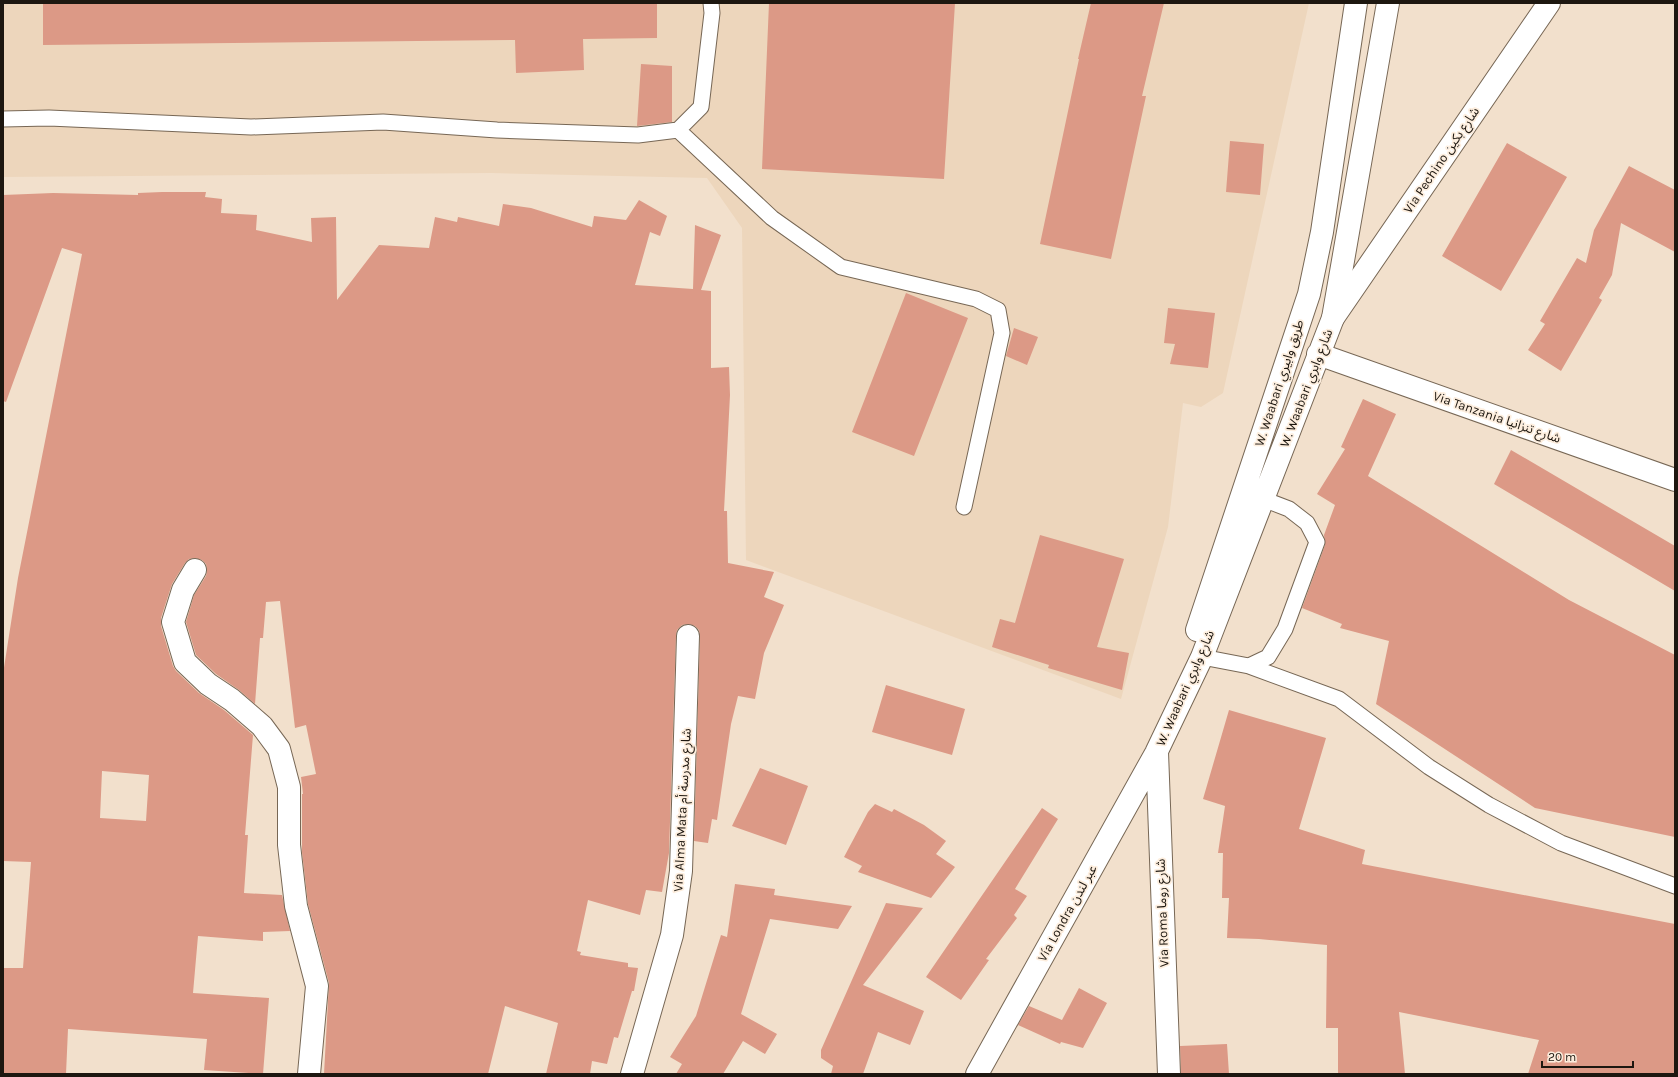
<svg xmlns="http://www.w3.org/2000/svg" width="1678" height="1077" viewBox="0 0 1678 1077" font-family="Karla,'Noto Sans Arabic',sans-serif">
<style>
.built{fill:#edd6bc}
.building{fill:#dc9986;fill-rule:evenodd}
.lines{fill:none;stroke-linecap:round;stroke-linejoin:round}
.lane-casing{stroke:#776755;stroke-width:17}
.street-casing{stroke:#776755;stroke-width:24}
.secondary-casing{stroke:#776755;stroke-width:24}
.lane{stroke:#fff;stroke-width:15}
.street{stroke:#fff;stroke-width:22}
.secondary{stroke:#fff;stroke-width:22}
.labels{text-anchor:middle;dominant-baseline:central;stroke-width:3.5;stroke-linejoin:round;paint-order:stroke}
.street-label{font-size:13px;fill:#1d1710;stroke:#fdeede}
</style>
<rect width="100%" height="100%" fill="#f2e0cc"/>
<path class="built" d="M3,3H1309L1223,393L1201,407L1183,403L1168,527L1121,699L746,560L742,228L707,178L491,173L3,177Z"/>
<path class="building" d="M43,3H657V38L583,39L584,70L516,73L515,40L43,45Z
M769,3H955L944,179L762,169Z
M1091,3H1164L1142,96H1146L1111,259L1040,244L1079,59H1078Z
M641,64L672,66V122L637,126Z
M1230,141L1264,144L1260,195L1226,192Z
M1507,143L1567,177L1501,291L1442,256Z
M1629,166L1675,190V252L1621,223L1612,275L1599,298L1602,300L1561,371L1528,350L1545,324L1540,321L1577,258L1586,263L1594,230Z
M162,192H206L205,197L222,199L221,213L257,215L256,230L312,242L311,218L336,217L337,300L379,245L429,248L435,217L457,222L458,217L499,226L503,204L531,208L592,227L594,216L626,220L639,200L667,216L660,236L650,232L635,285L693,289L695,225L721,235L701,290L711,291V368L729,367L730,395L724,511H727L728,563L774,572L764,597L784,605L764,653L755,699L738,696L731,724L717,820L712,819L708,843L694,841L700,636L699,630L695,626L689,624L682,625L677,630L676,636L669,853L662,892L646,890L640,915L588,900L577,951L581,952L580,955L628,963V967L638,968L634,991H632L618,1038L614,1037L607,1064L592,1061L590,1074H546L558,1023L505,1006L488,1074H324L329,983L308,904L302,852V794H303L301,777L316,774L306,725L295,728L280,601L266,602L263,638H260L255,704L239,690L216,674L196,655L186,622L194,595L206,576L207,570L206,564L202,560L195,558L189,559L185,563L172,584L161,618V626L173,666L176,671L199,693L224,710L253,735L245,835H248L244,893L282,895L290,931L263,932V941L198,936L193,993L269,998L263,1074L204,1070L207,1039L68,1029L66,1074H3V968H23L31,862L3,861V674L18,578L82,254L62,248L6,402L3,401V195L53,193L138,195V193ZM102,771L149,775L146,821L100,818Z
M906,293L968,318L914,456L852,432Z
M1168,308L1215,313L1208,368L1170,364L1175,344L1164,343Z
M1014,328L1038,337L1027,365L1006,356Z
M1363,399L1396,414L1368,476L1569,600L1675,655V837L1535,808L1376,704L1389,641L1340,628L1342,624L1302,608L1325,545L1324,535L1335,505L1317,494L1345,449L1341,447Z
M1511,450L1675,546V591L1494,484Z
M1040,535L1124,559L1097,647L1129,653L1122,690L1048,668L1049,665L992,647L1000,619L1015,623Z
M886,685L965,709L952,755L872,732Z
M1229,710L1326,738L1299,829L1365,850L1362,864L1675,924V1074H1528L1539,1040L1399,1012L1405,1074H1338V1028H1326L1327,945L1259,939L1227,938L1229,898H1222L1223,853H1218L1225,806L1203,799Z
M760,768L808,786L786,845L732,826Z
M875,804L892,812L894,809L924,825L946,841L936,854L955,867L931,898L858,872L862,866L844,857L868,812Z
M1042,808L1058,819L1015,889L1027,896L1014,915L1017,918L986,959L989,960L961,1000L926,977Z
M735,884L775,889L774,895L852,906L838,929L770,919L741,1014L777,1034L765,1054L743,1041L723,1074H676L682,1064L670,1057L696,1016L721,935L727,937Z
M886,903L923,908L863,985L924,1011L910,1045L878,1032L863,1074H831L833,1066L821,1058V1050Z
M1079,988L1107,1003L1083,1048L1061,1042L1060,1044L1018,1025L1029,1006L1062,1020Z
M1227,1044L1229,1074H1181L1180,1046Z"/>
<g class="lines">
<g class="lane-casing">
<path id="lane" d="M3,119L49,118L251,127L383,122L497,130L638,135L678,130L701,107L712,13L711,3
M678,130L772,218L841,267L976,299L998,310L1002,333L964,507
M1202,657L1249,666L1339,699L1429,767L1489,805L1561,843L1675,886
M1249,666L1268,657L1285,629L1317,542L1307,523L1289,509L1263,499"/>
</g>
<g class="street-casing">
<path id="street" d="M1333,318L1549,3
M195,570L183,590L173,622L185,662L208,684L232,700L262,726L279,749L289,787V845L296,906L317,986L309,1074
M632,1074L672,935L681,871L688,636"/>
</g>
<g class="secondary-casing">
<path id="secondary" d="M1318,354L1675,480
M1197,630L1309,294L1322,232L1356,3
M1157,752L1169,1074
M977,1074L1156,753L1202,657L1333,318L1388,3"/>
</g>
<use href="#lane" class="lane"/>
<use href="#street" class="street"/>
<use href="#secondary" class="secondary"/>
</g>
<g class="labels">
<g class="street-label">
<text transform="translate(1441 160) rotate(-56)">Via Pechino شارع بكين</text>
<text transform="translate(1279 383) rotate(-72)">W. Waabari طريق وابيري</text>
<text transform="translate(1306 388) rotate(-69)">W. Waabari شارع وابري</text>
<text transform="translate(1497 417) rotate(19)">Via Tanzania شارع تنزانيا</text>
<text transform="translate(1185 688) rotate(-66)">W. Waabari شارع وابري</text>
<text transform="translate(682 810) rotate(-87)">Via Alma Mata شارع مدرسة أم</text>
<text transform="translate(1067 913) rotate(-61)">Vía Londra عبر لندن</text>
<text transform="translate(1162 913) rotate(-92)">Via Roma شارع روما</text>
</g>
</g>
<rect width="1678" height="1077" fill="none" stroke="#1d1710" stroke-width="8"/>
<path d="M1542 1061v6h91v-6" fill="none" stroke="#1d1710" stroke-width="2"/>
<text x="1548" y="1061" font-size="12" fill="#1d1710" stroke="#fdeede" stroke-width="3" paint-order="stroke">20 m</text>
</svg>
